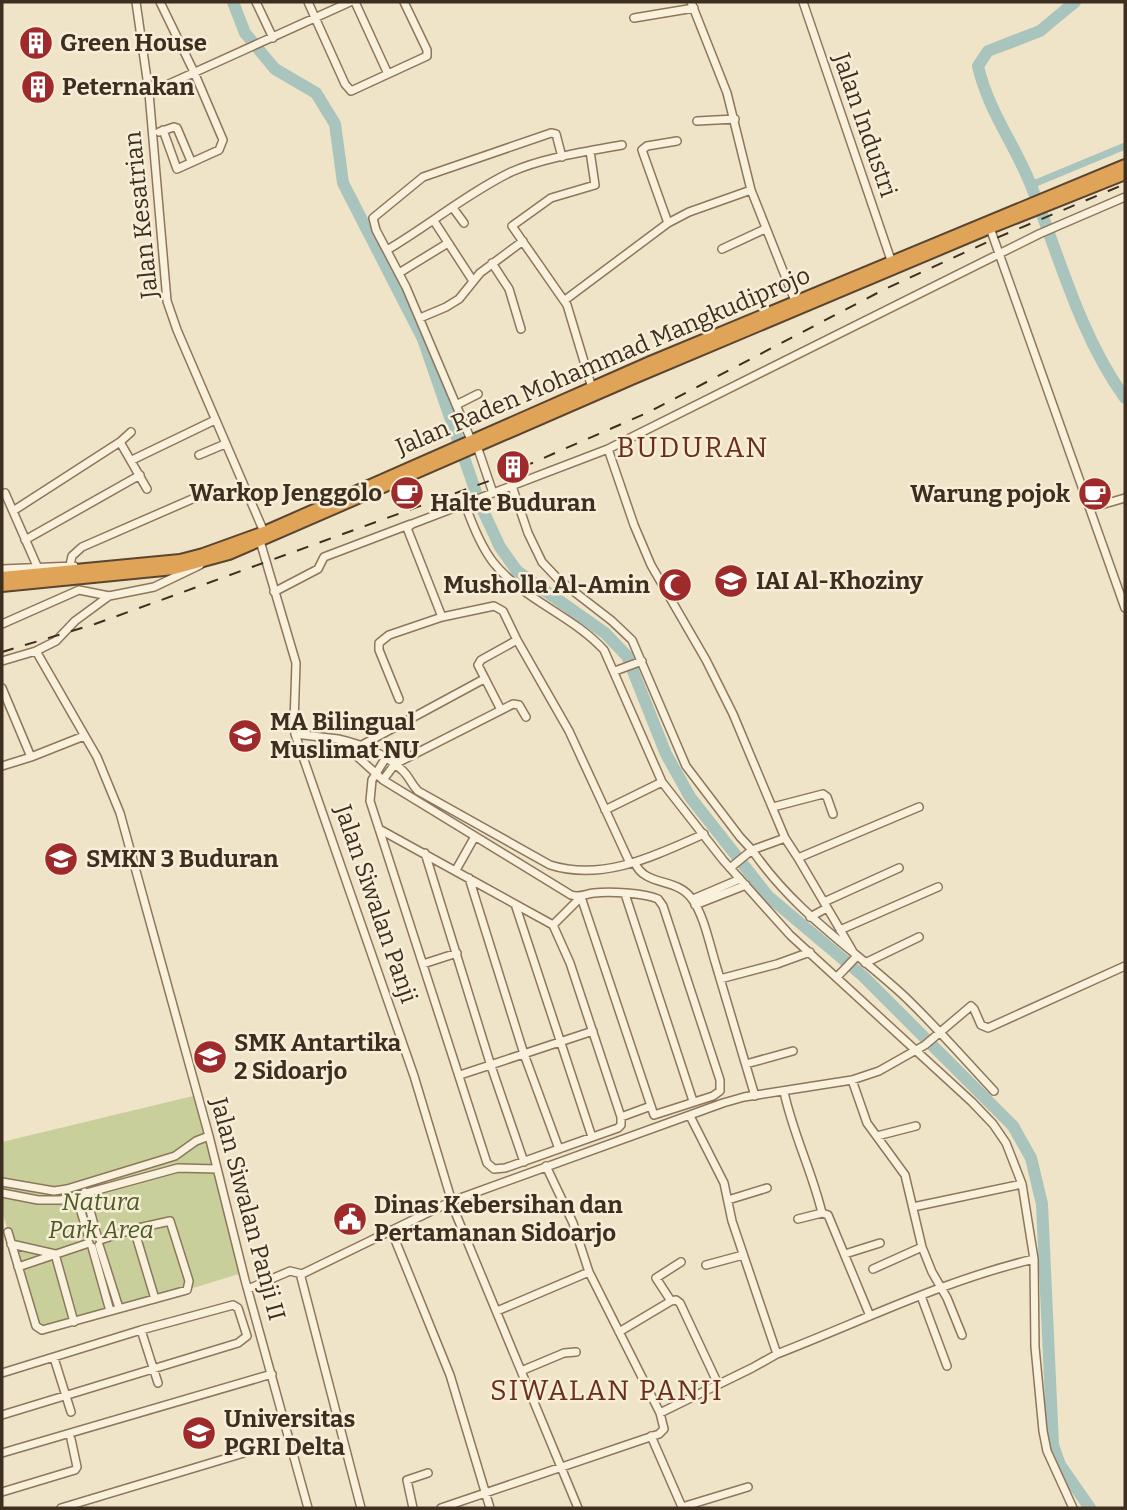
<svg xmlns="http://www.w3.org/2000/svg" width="1127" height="1510" viewBox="0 0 1127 1510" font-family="Bitter,serif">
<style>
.green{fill:#c9cf9b}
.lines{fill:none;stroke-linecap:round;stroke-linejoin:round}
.canal{stroke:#a9c4bc;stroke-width:7}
.river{stroke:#a9c4bc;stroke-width:12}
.minor-casing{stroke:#8d765c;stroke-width:10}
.highway-casing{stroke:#5b4430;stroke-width:14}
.minor{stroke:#faf1dc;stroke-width:7}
.highway{stroke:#e0a458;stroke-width:10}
.rail{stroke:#3d2e20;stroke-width:2;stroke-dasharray:12 12;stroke-linecap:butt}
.labels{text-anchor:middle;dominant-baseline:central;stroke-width:5;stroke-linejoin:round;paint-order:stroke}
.poi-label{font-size:24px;font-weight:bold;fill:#3d2e20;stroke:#f7eed8;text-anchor:start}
.street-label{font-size:24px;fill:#3d2e20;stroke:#f7eed8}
.park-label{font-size:24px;font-style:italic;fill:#4d5a26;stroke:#f7eed8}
.quarter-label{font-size:28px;letter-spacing:2px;fill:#6b2e1e;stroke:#f7eed8}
</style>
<rect width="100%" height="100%" fill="#f0e4c8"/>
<path class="green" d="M197,1095L245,1272L187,1290L38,1329L2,1211V1142Z"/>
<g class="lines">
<path class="canal" d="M1031,185L1125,146"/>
<path class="river" d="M233,2L245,33L275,69L316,93L335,124L343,183L423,339L480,504L500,547L517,571L605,633L627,656L666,754L690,797L768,896L863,976L1013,1126L1031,1158L1042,1204L1053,1445L1060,1465L1090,1508
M1075,2L1040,31L988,51L978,66C988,111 1016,146 1032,188C1060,258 1080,336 1125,398"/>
<g class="minor-casing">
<path id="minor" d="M136,2L149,93L167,301L177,330L264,532
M160,2L194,72L223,140L219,150L177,169L163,130
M256,2L273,38
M308,2L345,84L351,91L427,56V50L404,2
M355,2L388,74
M691,2L727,93L751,190L795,301
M803,2L891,260
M634,18L694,8
M149,93L350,2
M697,121L735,119
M159,132L174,127L177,128L191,161
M590,151L595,185L551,198L512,226L567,305L592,388
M453,208L464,223
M434,221L473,281
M668,223L642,150L647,146L677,141
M990,228L1125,608
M722,249L765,229
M387,250C429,225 468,193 511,172C545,157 585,152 622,145
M492,263L509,289L521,329
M399,273L448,243
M565,300L668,223L689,212L751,190
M420,318L446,307L459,299L480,273L523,241
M456,405L478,394
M471,440L406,287L376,230L373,218L423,177L551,133L556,134L562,157
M120,442L147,489
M477,446L493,493
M608,449L1039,234L1125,197
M199,455L225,444
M132,460L215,420
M512,486L528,533L542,562L559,580L612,621L632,640L686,766L740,837L752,850L785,838
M5,493L37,566
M465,504C472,524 480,545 493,562C523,600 572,615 604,650L662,782L723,860L790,935L972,1102L993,1124L1006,1143L1022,1184L1034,1259L1035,1347L1043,1431L1047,1451L1073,1508
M1090,508L1125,498
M13,511L120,442L131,432
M25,540L140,475
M260,541L296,663L294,723L295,734L414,1076L455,1212L578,1508
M70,565L72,556L82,547L206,493
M2,569L74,566
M274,592L318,569L324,557L411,524
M2,624L79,590L109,596L154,587L200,565
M36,651L97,757L120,813L209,1136L245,1280L308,1508
M2,661L36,651L56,641L75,621L109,596
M615,671L642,661
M2,688L31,757L2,766
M399,699L379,650V643L389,635L442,617
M501,710L478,665L481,660L517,640
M295,734L338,739
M362,745L484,679
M31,757L84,736
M383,780L395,764L513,704L519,705L526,717
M773,807L823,794L827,797L833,814
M605,810L662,782
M379,829L553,925L570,963L621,1117V1125L618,1128L505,1168L494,1169L487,1163L370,801L372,780L385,759
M425,853L491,1066L524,1162
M798,858L852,950
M730,868L752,850C795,912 848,945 902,994C934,1024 963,1058 994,1091
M456,870L474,838
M469,878L524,1054L559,1149
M625,894L693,1101
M693,899L740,879
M824,902L899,868
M515,904L592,1137
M695,905L746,885
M810,917L827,908
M553,925L581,897L654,1115L713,1096L720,1091V1080L663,906L658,899C644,893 609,891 594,893C585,894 580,898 571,895L383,780L338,739C360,744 385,754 402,770C409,776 411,784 418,791L550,865C604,882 656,855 704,834
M840,930L938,887
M865,963L919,937
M423,964L457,953
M838,976L857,956
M720,979L777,964L810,952
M746,1064L793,1051
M460,1075L593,1031
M852,1080L867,1123L905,1175L922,1247L932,1272L947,1298L962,1335
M784,1092C793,1134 812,1171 822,1213
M755,1096C742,1052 729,1009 716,965C710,946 704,915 692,899C677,877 645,887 635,863L629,861L569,731L517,640L503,611L494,606L442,617L407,528L412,524L608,449L634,525L651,565L706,660L733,714L785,838L798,858L919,807
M690,1116L724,1183L732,1221L777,1354
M621,1117L651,1106
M877,1136L916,1126
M2,1182L54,1191L67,1189L175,1156L196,1141L209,1136
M85,1192L97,1236
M2,1193L38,1200H61L178,1168L217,1169
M76,1195L89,1238
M728,1200L767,1188
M913,1207L1022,1184
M798,1219L822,1213L828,1215L870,1316
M134,1229L155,1299
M391,1230L450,1375L490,1508
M8,1232L36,1326L42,1330L187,1290L189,1281L170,1221L134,1229L100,1240
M11,1244L55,1254L74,1322
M99,1245L119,1308
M92,1247L110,1311
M845,1254L880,1243
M681,1262L656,1278L671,1301L676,1300L680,1303L718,1384
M706,1265L743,1255
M18,1267L89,1243
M873,1269L922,1247
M302,1274L452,1201L723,1103L744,1097L852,1080L879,1071L925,1045L971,1006L974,1009L981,1025L988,1028L1125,966
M302,1274L301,1277L361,1508
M248,1289L290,1271L302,1274
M921,1296L947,1366
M497,1311L589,1272
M141,1330L158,1383
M619,1332L671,1301
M54,1358L71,1412
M521,1371L564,1353L576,1352
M2,1373L141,1330L233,1305L238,1308L247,1336L238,1343L2,1415
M660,1413L752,1368L777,1354C862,1321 945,1280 1034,1259
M651,1436L682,1507L748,1487
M2,1453L272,1374
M2,1492L75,1470L77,1467L71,1439
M61,1508L244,1453
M413,1508L407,1480L428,1473
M441,1508L659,1434L664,1429L660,1413L589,1272L573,1223L546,1166"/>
</g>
<g class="highway-casing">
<path id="highway" d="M2,577L180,560L203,554L264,532L650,362L1125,165
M2,586L174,569L229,554L634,378L990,228L1125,174"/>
</g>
<use href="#minor" class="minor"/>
<use href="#highway" class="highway"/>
<path class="rail" d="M2,652L95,624L500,477L649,412L885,289L994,239L1125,184"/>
</g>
<defs>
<g id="building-disc" transform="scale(1.75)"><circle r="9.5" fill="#9e2a2b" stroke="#f7eed8"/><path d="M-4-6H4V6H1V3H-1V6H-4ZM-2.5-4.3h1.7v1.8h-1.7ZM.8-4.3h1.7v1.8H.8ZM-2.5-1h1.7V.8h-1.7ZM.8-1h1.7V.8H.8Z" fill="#fff"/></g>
<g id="cafe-disc" transform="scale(1.75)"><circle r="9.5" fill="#9e2a2b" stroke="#f7eed8"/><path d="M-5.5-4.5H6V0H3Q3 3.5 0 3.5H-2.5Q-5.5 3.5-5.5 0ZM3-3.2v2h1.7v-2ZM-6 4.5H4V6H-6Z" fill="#fff"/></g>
<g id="university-disc" transform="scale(1.75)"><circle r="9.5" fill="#9e2a2b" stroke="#f7eed8"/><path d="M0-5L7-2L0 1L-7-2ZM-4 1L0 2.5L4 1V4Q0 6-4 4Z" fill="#fff"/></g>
<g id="mosque-disc" transform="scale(1.75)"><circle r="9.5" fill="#9e2a2b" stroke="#f7eed8"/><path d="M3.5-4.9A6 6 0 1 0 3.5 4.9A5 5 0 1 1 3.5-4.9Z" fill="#fff"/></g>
<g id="school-disc" transform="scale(1.75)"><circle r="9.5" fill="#9e2a2b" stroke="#f7eed8"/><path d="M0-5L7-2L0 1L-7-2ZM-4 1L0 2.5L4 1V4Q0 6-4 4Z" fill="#fff"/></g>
<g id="civic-disc" transform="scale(1.75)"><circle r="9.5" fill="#9e2a2b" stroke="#f7eed8"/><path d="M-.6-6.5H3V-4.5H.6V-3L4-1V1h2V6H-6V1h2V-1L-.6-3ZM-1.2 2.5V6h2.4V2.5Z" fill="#fff"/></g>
</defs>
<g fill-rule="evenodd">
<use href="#building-disc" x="36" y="43"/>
<use href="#building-disc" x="38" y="87"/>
<use href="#building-disc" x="513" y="467"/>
<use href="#cafe-disc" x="407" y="493"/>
<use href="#cafe-disc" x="1095" y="494"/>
<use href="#university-disc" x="731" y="581"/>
<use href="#mosque-disc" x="675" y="585"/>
<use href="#school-disc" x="245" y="736"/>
<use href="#school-disc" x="61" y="859"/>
<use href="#school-disc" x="210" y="1057"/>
<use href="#civic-disc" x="350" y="1219"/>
<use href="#university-disc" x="199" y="1433"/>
</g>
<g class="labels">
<g class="poi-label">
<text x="60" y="43">Green House</text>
<text x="62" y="87">Peternakan</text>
<text x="382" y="493" text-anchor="end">Warkop Jenggolo</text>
<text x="1070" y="494" text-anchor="end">Warung pojok</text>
<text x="513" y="503" text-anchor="middle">Halte Buduran</text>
<text x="756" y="581">IAI Al-Khoziny</text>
<text x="650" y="585" text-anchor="end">Musholla Al-Amin</text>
<text x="270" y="722">MA Bilingual<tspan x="270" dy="28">Muslimat NU</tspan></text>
<text x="86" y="859">SMKN 3 Buduran</text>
<text x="234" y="1043">SMK Antartika<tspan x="234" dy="28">2 Sidoarjo</tspan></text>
<text x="374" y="1205">Dinas Kebersihan dan<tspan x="374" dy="28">Pertamanan Sidoarjo</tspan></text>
<text x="224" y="1419">Universitas<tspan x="224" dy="28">PGRI Delta</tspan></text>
</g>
<g class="street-label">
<text transform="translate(865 125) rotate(71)">Jalan Industri</text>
<text transform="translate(141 215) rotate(-96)">Jalan Kesatrian</text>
<text transform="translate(603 361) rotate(-23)">Jalan Raden Mohammad Mangkudiprojo</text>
<text transform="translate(376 904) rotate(71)">Jalan Siwalan Panji</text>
<text transform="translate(248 1209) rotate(75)">Jalan Siwalan Panji II</text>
</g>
<g class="park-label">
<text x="101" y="1202">Natura<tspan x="101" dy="28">Park Area</tspan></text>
</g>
<g class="quarter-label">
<text x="693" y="447">BUDURAN</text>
<text x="607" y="1390">SIWALAN PANJI</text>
</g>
</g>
<rect width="1127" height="1510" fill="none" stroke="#3d2e20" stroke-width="7"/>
</svg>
